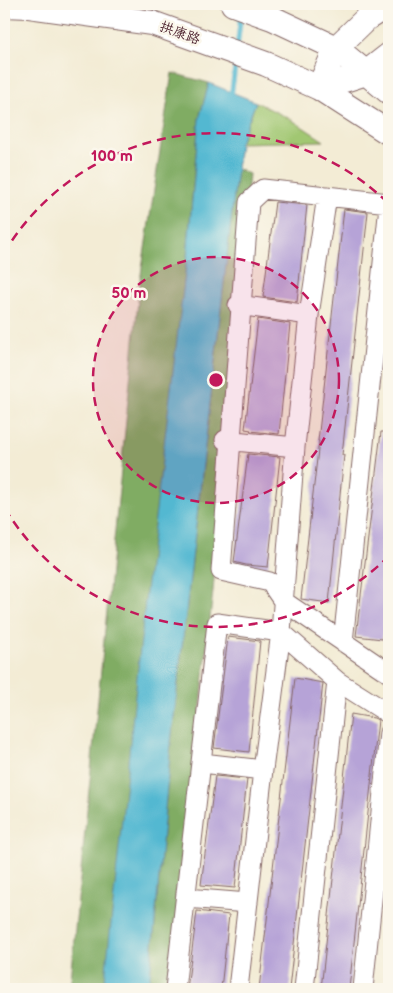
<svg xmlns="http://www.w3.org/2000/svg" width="393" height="993" viewBox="0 0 393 993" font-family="'Balsamiq Sans','LXGW WenKai TC',sans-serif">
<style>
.green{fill:#a1c772;stroke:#76734e}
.forest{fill:#80ac64;stroke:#656648}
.water{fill:#53b8d1;stroke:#4e6c7e}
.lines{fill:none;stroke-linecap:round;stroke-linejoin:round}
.stream{stroke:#53b8d1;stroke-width:5}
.building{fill:#b6a3d7}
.minor-casing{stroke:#856766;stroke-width:21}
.major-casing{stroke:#856766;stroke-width:26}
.minor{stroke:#fff;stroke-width:19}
.major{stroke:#fff;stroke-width:24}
.ring{fill:none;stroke:#c2185b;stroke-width:2.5;stroke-dasharray:9 6}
.labels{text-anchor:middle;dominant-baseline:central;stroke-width:5;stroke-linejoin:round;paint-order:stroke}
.street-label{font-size:14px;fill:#4a1f2b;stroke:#fbf7ec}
.centre{fill:#c2185b;stroke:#fbf7ec;stroke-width:2.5}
.ring-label{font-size:15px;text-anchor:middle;font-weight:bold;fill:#c2185b;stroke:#fbf7ec;stroke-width:5;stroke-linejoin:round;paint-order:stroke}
</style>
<rect width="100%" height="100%" fill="#fbf7ec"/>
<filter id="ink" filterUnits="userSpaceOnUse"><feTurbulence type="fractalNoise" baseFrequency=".02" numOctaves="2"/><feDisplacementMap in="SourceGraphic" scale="10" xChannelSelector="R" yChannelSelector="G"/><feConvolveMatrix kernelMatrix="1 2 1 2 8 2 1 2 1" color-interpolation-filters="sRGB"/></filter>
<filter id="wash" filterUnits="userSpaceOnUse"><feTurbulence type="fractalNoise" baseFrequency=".0096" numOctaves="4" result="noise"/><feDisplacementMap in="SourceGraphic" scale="20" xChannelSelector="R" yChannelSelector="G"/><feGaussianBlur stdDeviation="1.12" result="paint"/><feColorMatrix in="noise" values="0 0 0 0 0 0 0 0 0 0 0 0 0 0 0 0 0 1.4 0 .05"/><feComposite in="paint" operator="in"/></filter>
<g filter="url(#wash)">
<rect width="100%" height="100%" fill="#f3ecd5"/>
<path class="green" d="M256,102L292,120L324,141L240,143Z"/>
<path class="forest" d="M172,73L209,83L199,119L187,257L105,989H69L140,281Z
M237,169L249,174L213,591L171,989H149L171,743Z"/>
<path class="water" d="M209,83L256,102L240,143L171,743L149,989H104L147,583L187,257L199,119Z"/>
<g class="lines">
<path class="stream" d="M237,48L241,14
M231,97L236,59"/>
</g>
<g id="blocks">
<path class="building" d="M275,202L307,205L297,302L263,297Z
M344,209L368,212L342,455H344L329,603L301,599L319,441H318Z
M258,319L290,324L279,434L250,431L251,430L245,429Z
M381,432H389V576L382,639L356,636Z
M248,454L280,457L268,567L246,565L234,562Z
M228,637L260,641L249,752L214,748Z
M295,678L323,683L289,989H259Z
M351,714L374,718L378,720L349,989H321Z
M215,776L247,779L235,888L201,885Z
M197,911L229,915L221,989H187Z"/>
</g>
</g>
<g filter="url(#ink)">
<use href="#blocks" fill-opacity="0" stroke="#856766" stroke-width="1"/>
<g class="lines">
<g class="minor-casing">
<path id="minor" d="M389,203L263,189L249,202L221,571L270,582L283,601L389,673
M238,305L309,315
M225,440L295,447
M343,642L389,206
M202,763L263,770
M186,898L248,903
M175,989L217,623L281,632L295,447L309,315L327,196
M238,989L263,770L281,632L337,681L389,714
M304,989L337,681
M363,989L389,733"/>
</g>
<g class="major-casing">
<path id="major" d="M233,4L272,18L336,48L389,92
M4,5L29,6L152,23L266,64L319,88L389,133
M319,88L336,48L366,19L389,4
M319,88L366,73L389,55"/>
</g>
<use href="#minor" class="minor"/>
<use href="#major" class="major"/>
</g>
</g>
<circle cx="216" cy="380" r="123" fill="#c2185b" fill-opacity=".12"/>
<g class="ring">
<circle cx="216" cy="380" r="123"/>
<path d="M389 556A247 247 0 0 1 4 507M4 253A247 247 0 0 1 389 204"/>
</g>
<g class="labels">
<g class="street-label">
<text transform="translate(180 33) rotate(20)">拱康路</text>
</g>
</g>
<circle cx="216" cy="380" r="8" class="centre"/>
<g class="ring-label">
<text x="112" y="161">100 m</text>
<text x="129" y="298">50 m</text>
</g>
<rect width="393" height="993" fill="none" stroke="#fbf7ec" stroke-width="20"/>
</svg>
